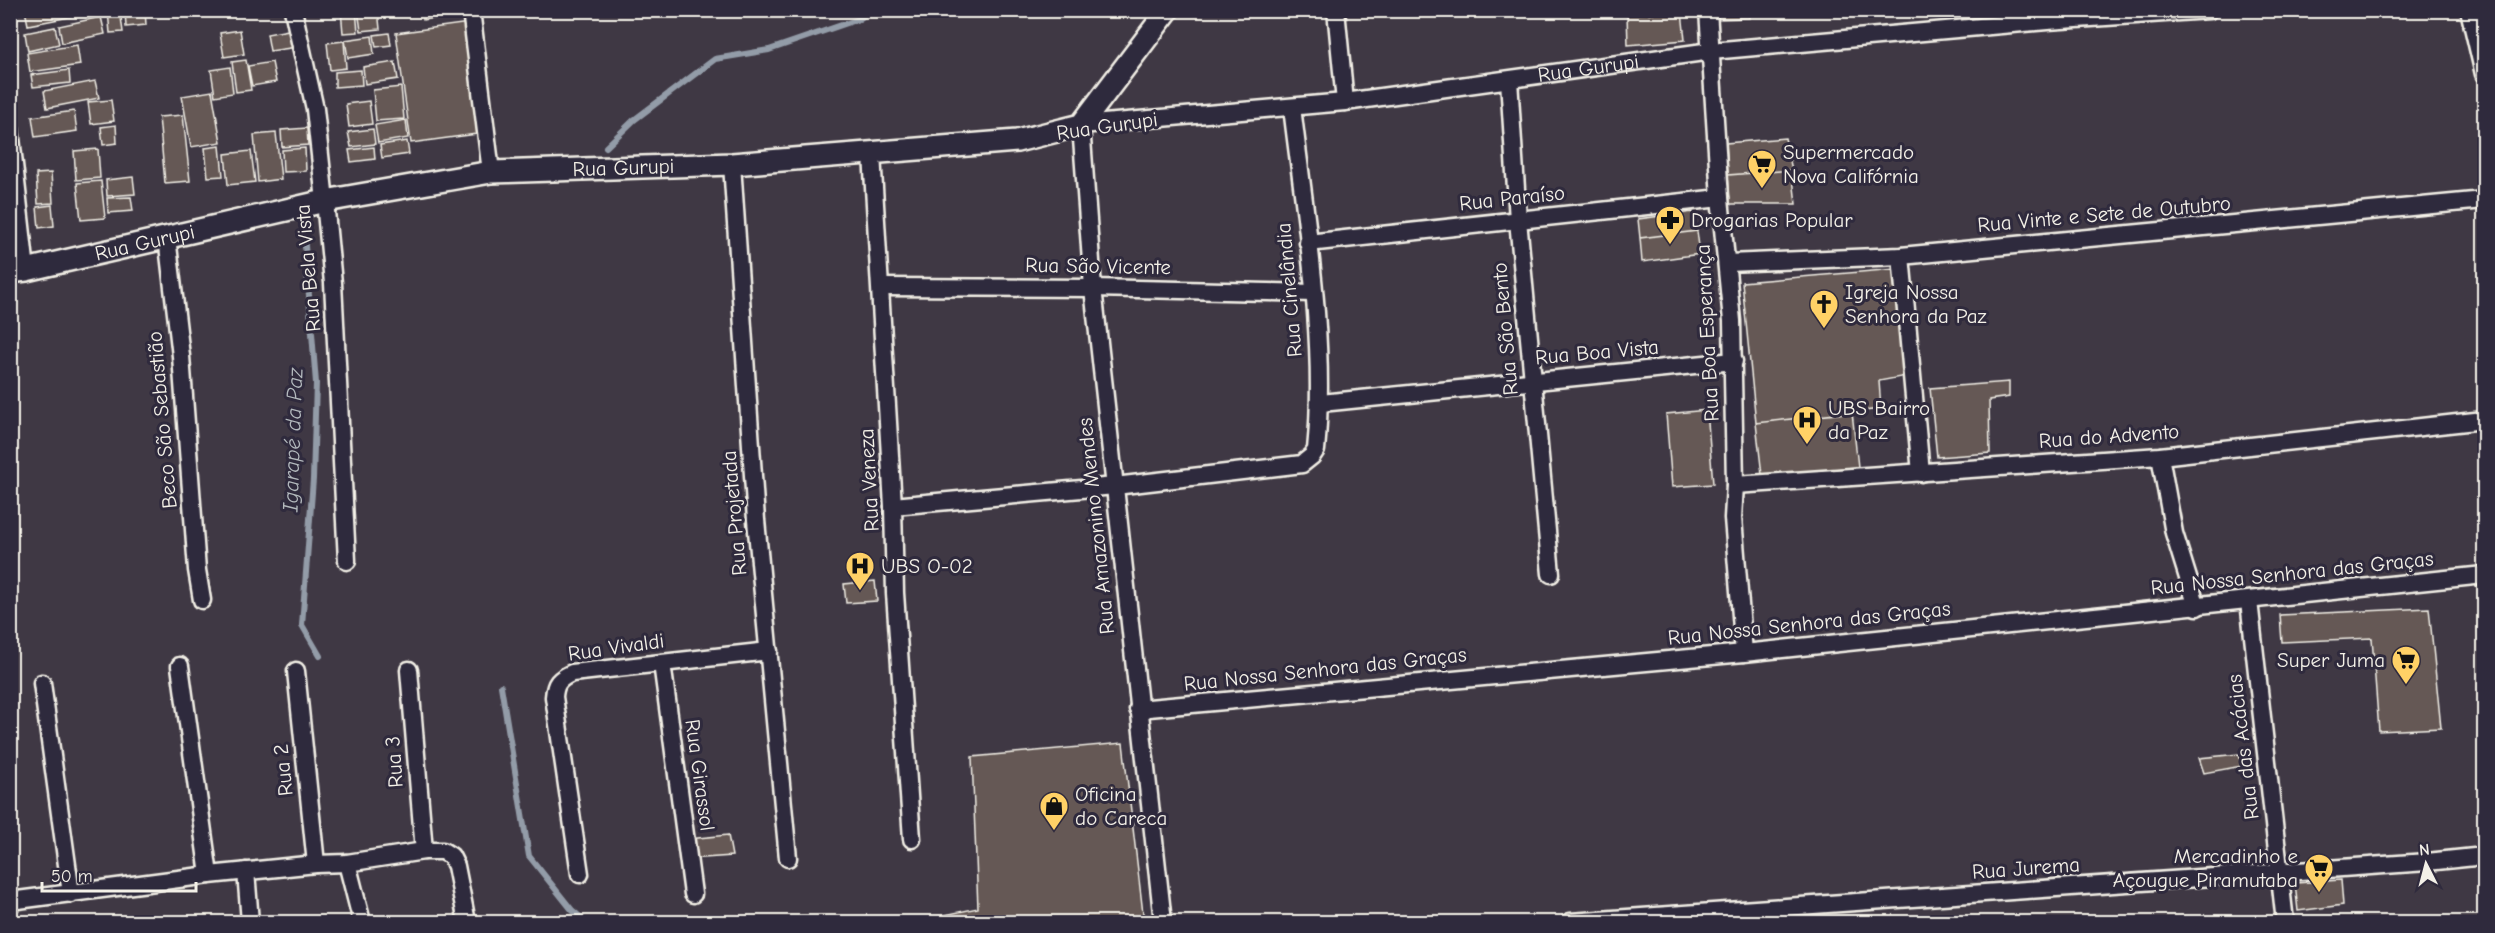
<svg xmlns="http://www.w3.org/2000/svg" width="2495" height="933" viewBox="0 0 2495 933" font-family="'Comic Neue',sans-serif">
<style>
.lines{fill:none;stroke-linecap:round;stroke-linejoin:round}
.stream{stroke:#939ca8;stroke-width:6}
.building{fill:#655955;stroke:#f4f1e8;stroke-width:1.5}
.minor-casing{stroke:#f4f1e8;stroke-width:21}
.tertiary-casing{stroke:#f4f1e8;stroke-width:26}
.minor{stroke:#2f2a3d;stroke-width:16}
.tertiary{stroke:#2f2a3d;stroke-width:21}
.labels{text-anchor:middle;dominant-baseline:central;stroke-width:6;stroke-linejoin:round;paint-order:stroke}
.street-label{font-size:21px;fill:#f4f1e8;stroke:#2f2a3d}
.poi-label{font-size:21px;fill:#f4f1e8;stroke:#2f2a3d;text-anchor:start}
.water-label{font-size:22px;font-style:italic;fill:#b3b9bd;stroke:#2f2a3d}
</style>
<rect width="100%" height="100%" fill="#3f3844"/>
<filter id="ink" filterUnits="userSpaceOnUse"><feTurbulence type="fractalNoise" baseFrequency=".0167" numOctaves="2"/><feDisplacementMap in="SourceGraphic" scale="12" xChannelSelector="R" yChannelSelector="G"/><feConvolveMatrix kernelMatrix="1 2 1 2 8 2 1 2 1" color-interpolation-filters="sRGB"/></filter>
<g filter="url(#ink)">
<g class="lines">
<path class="stream" d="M606,147L634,120L715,59L769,50L859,19L871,10
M303,221L316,383L313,479L302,625L320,656
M501,686L529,856L572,910L586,922"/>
</g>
<path class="building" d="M25,10H74L75,16L28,25Z
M120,10L123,32L110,33L108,11Z
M125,10H145L146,25L126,27Z
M341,10H356L358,32L343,33Z
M358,10H378L380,29L361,31Z
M422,10H443L444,17L423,20Z
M1714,10H1748L1749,18L1715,19Z
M1682,12L1685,40L1628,45L1627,14Z
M101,17L105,34L62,43L59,26Z
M469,23L484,133L411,143L396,33Z
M55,27L59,44L28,51L25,33Z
M294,29L297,47L270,51L267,34Z
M240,30L244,54L224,57L220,33Z
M389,33L391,45L376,47L374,35Z
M372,36L374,54L348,58L345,40Z
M344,41L346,68L330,70L327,43Z
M77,45L80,65L30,72L27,53Z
M246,60L251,90L236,92L232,62Z
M272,62L276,82L252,86L248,66Z
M395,62L398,79L365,84L363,67Z
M230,67L233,93L215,96L211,70Z
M69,70L70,83L33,87L31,75Z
M361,70L362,85L335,87V72Z
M95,81L99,98L47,108L44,91Z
M401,87L404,119L376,121L373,90Z
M212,91L221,142L191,147L182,96Z
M111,100L114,121L91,124L88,102Z
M369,101L372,124L349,127L346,104Z
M74,111L77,131L35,137L32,117Z
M183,115L190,181L165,183L159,117Z
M406,120L408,138L378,143L375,125Z
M116,125L117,143L103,145L101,127Z
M307,128L308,145L282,147L281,130Z
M373,129L375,144L351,147L348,132Z
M276,133L281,179L258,182L254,135Z
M1785,138L1792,170L1728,175L1726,143Z
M407,141L409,154L382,158L380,145Z
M220,146L223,176L208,177L205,148Z
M374,147L375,159L351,162L349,150Z
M305,148L306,171L283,172L282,150Z
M98,149L100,178L76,180L74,151Z
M251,151L255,182L228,185L225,154Z
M1792,170L1796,204H1730L1728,175Z
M51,173L53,203L38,204L36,174Z
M133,177L135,194L107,196L106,180Z
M101,181L105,218L81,220L77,183Z
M131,197L133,211L108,213L107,198Z
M52,205L54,226L39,228L37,207Z
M1693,212L1697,231L1640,238L1638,219Z
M1697,231L1700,254L1642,262L1640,238Z
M1896,269L1906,376L1879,381L1881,409L1756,423L1742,282Z
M2009,382V397L1989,400L1990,453L1937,457L1930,388Z
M1707,410L1713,484L1672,487L1666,414Z
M1852,412L1858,467L1762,475L1756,423Z
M875,581L877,601L846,603L844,584Z
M2429,608L2441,728L2379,731L2372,638L2282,642L2280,615Z
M1123,743L1144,922H912L978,908L972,757Z
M2239,754L2242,766L2204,773L2199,758Z
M728,835L732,856L690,859L688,839Z
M2341,880L2343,905L2298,911L2295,883Z"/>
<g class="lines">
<g class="minor-casing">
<g id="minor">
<path d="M293,10L315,109L325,201L333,283L347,561"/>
<path d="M471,10L491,172"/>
<path d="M1336,10L1345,102"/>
<path d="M1708,10L1720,198L1732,321L1735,485L1733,518L1744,653"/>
<path d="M2469,10L2484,74"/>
<path d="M1509,80L1518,220L1551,574"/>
<path d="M10,129L26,270"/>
<path d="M872,154L893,506L895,593L912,839"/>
<path d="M732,164L756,520L788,858"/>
<path d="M167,237L181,356L197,570L202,600"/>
<path d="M1308,243L1720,198"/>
<path d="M1901,256L1921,473"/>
<path d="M1728,263L1901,256L2484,200"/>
<path d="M881,287L1093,288L1313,293"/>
<path d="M1321,403L1734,361"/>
<path d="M2160,456L2174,533L2197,607"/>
<path d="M1735,485L2160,456L2484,420"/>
<path d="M893,506L1115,486L1302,464L1312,456L1316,450C1327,339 1305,217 1292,107"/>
<path d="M2249,601L2285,922"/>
<path d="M662,663L693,894"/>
<path d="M180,666L209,875"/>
<path d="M409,670L424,851"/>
<path d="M296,671L316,864"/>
<path d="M42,683L71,894"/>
<path d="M1138,709L1744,653L2484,575"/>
<path d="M347,863L362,922"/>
<path d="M246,871L250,922"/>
<path d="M580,874L554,697C555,683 559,679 572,673L769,651"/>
<path d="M10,901L209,875L316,864L347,863L424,851H443L451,856L456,866L467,922"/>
<path id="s1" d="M1163,922L1093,288L1081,125L1345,102L1711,51L2047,21L2209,10"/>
<path d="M1570,922L2427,862L2484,856"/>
</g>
</g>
<g class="tertiary-casing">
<g id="tertiary">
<path id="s2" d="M10,272L26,270L325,201L491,172L732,164L1017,141L1081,125L1168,10"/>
</g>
</g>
<use href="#minor" class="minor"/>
<use href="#tertiary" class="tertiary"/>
</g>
</g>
<defs>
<g id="supermarket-pin" transform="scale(1.5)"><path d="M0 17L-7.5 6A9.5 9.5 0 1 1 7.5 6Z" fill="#ffd166" stroke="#2f2a3d"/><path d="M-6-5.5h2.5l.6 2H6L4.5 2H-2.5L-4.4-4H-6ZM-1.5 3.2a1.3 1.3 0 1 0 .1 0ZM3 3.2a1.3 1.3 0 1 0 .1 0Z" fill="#111"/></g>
<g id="pharmacy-pin" transform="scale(1.5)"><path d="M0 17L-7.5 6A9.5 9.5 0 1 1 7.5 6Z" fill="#ffd166" stroke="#2f2a3d"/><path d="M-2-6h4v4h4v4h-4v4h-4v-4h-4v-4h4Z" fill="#111"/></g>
<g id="church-pin" transform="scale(1.5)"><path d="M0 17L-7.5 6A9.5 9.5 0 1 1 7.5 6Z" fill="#ffd166" stroke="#2f2a3d"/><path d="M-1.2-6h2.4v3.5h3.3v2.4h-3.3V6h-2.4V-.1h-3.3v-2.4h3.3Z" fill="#111"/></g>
<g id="hospital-pin" transform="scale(1.5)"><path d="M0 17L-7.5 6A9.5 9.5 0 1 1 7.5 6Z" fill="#ffd166" stroke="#2f2a3d"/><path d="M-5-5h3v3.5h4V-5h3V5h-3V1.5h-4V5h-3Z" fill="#111"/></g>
<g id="shop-pin" transform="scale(1.5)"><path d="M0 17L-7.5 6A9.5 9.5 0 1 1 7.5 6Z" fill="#ffd166" stroke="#2f2a3d"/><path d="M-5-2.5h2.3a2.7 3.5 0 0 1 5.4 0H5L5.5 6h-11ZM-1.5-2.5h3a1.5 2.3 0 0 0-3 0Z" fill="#111"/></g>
</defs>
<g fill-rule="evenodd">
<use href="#supermarket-pin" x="1762" y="164"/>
<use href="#pharmacy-pin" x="1670" y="220"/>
<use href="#church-pin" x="1824" y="304"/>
<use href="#hospital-pin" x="1807" y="420"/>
<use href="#hospital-pin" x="860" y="566"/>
<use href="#supermarket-pin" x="2406" y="660"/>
<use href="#shop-pin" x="1054" y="806"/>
<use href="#supermarket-pin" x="2319" y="868"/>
</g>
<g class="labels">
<g class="street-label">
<text stroke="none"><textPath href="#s1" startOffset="1312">Rua Gurupi</textPath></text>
<text transform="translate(1107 126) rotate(-8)">Rua Gurupi</text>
<text stroke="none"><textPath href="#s2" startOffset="624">Rua Gurupi</textPath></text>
<text transform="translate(1512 198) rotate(-6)">Rua Paraíso</text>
<text transform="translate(2104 214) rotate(-5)">Rua Vinte e Sete de Outubro</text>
<text stroke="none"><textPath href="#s2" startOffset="138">Rua Gurupi</textPath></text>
<text transform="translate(1098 266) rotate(1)">Rua São Vicente</text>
<text transform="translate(308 268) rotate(-95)">Rua Bela Vista</text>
<text transform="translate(1289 290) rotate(-95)">Rua Cinelândia</text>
<text transform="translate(1505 329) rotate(-95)">Rua São Bento</text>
<text transform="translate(1707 333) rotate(-93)">Rua Boa Esperança</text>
<text transform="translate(1597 352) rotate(-5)">Rua Boa Vista</text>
<text transform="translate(162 420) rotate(-95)">Beco São Sebastião</text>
<text transform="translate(2109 436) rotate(-4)">Rua do Advento</text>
<text transform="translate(869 480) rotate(-93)">Rua Veneza</text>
<text transform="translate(734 513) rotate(-95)">Rua Projetada</text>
<text transform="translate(1096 526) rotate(-96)">Rua Amazonino Mendes</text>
<text transform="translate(2292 573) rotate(-6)">Rua Nossa Senhora das Graças</text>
<text transform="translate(1809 623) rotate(-6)">Rua Nossa Senhora das Graças</text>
<text transform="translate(616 647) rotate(-8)">Rua Vivaldi</text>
<text transform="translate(1325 669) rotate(-6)">Rua Nossa Senhora das Graças</text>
<text transform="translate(2243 747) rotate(-97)">Rua das Acácias</text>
<text transform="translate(394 762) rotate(-94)">Rua 3</text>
<text transform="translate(283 770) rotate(-96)">Rua 2</text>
<text transform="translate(700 775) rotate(82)">Rua Girassol</text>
<text transform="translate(2026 868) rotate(-4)">Rua Jurema</text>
</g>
<g class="poi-label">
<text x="1783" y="152">Supermercado<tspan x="1783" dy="24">Nova Califórnia</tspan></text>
<text x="1691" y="220">Drogarias Popular</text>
<text x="1845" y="292">Igreja Nossa<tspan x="1845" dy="24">Senhora da Paz</tspan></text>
<text x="1828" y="408">UBS Bairro<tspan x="1828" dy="24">da Paz</tspan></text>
<text x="881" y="566">UBS O-02</text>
<text x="2385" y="660" text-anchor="end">Super Juma</text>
<text x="1075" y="794">Oficina<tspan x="1075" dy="24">do Careca</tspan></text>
<text x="2298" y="856" text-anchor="end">Mercadinho e<tspan x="2298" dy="24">Açougue Piramutaba</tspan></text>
</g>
<g class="water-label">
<text transform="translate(293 440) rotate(-88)">Igarapé da Paz</text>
</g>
</g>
<rect width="2495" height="933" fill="none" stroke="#2f2a3d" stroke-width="36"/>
<rect x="18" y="18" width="2459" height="897" fill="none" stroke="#f4f1e8" stroke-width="2" filter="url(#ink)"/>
<g transform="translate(2426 864) rotate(354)" stroke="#2f2a3d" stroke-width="4.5" paint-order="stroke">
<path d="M0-4.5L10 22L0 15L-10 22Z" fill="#f4f1e8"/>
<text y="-9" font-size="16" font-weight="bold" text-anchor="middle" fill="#f4f1e8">N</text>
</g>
<path d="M42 882v9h154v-9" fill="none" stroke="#f4f1e8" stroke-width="3"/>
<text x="51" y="882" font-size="18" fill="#f4f1e8" stroke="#2f2a3d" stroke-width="4.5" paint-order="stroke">50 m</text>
</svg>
